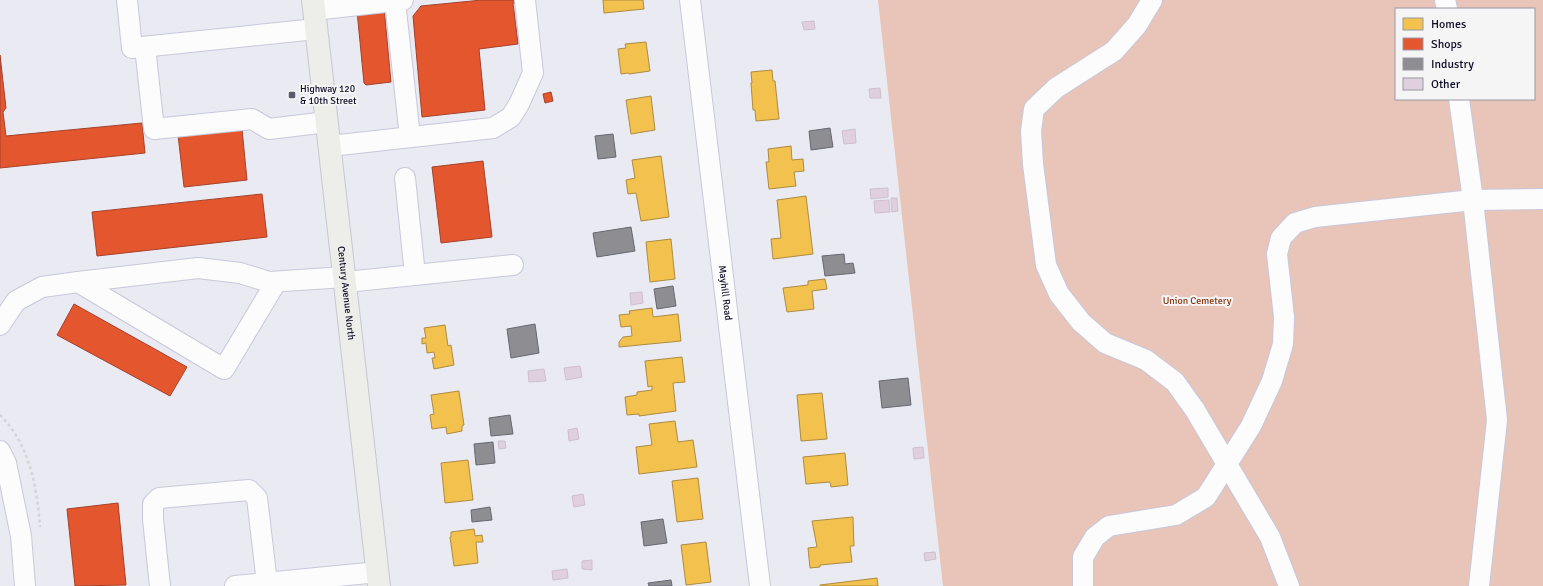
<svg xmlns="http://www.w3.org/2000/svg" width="1543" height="586" viewBox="0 0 1543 586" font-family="Signika,sans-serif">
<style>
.green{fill:#e8c4b9;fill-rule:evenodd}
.homes{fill:#f2c14e;stroke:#ae8b42}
.shops{fill:#e4572e;stroke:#a4412c}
.industry{fill:#8d8d92;stroke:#676772}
.building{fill:#e0d0dd;stroke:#cdc0cc}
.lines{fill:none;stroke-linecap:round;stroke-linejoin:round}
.minor-casing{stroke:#c8c8da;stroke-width:22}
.major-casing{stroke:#c7c7cf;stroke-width:24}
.path{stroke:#d4d4d7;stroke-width:2.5;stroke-dasharray:3 3;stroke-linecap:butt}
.minor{stroke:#fcfcfd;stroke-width:20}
.major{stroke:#edede9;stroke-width:22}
.poi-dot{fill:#5b5a6e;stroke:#f5f5f5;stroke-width:1.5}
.labels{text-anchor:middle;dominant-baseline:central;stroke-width:4;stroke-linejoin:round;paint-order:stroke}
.poi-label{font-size:10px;fill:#0f0d27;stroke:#f5f5f5;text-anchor:start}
.street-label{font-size:10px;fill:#0f0d27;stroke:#f5f5f5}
.park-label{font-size:10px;fill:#853610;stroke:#f5f5f5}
</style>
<rect width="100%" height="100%" fill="#e9eaf2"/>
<path class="green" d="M878,0H1543V586H943ZM1396,9H1534V99H1396Z"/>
<path class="homes" d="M603,0H643L644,9L604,13Z
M646,42L650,71L629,74L628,73L621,74L618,49L626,48L625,44Z
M772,70L773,81H775L779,119L756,121L755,110H753L751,83H752L751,72Z
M651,96L655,130L631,134L626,100Z
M791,146L792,160L803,159L804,171L794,172L796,186L769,189L766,162H769L768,149Z
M661,156L669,217L641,221L636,193L628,194L626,180L635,178L632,160Z
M806,196L813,254L773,259L771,239L781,238L777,200Z
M671,239L675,279L650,282L646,242Z
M825,279L827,289L812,291L814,309L787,312L783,288L808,285V281Z
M652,308L653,317L678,314L681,341L619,347V342L623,337L632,336L631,326L621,327L619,315L630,314L629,311Z
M445,325L448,346L451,345L454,365L434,369L432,358H435L434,352L427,353L426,343L422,344V338H426L424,328Z
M682,357L685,382L673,383L676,411L639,416V414L627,415L625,397L637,395V392L652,390V386L648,387L645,361Z
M459,391L464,425L462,426V431L447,434L446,427L432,429L430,415L434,414L431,395Z
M822,393L827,439L801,441L797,395Z
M675,421L678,442L693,440L697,467L639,474L636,447L652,445L649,424Z
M845,453L848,485L831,487L830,482L806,484L803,457Z
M468,460L473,500L445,503L441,463Z
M698,478L703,519L677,522L672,481Z
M853,517L854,546H850L852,562L820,565V567L810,568L808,548L817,547L812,521Z
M474,529L475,536L482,535L483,542H476L478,563L454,566L450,537H451V532Z
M706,542L711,582L686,585L681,545Z
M877,578L878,586H820V585Z"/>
<path class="shops" d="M482,0H517L518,3H513L518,44L479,49L485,110L422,117L413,16L421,6Z
M384,8L391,82L366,85L364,83L357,11Z
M0,55L6,108L3,112L6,136L142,123L145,153L0,168Z
M551,92L553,101L545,103L543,94Z
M242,129L247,180L184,187L178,135Z
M483,161L492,237L441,243L432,167Z
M262,194L267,237L97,256L92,212Z
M74,304L187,367L170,396L57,335Z
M118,503L126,585L75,586L67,509Z"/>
<path class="industry" d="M830,128L833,147L811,150L809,131Z
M613,134L616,157L598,159L595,136Z
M631,227L635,251L597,257L593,233Z
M844,254L845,264L853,263L855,273L825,276L822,256Z
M673,286L676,306L657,309L654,289Z
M535,324L539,353L511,358L507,329Z
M908,378L911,405L882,408L879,381Z
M510,415L513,434L491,436L489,418Z
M493,442L495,463L476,465L474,444Z
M490,507L492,520L472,522L471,510Z
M663,519L667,543L644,546L641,522Z
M671,580L672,586H649L648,583Z"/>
<path class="building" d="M814,21L815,29L804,30L802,22Z
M880,88L881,98H870L869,89Z
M855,129L856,143L844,144L842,131Z
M888,188V197L871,199L870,189Z
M891,198H897L898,211L892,212Z
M889,200L890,212L875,213L874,201Z
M642,292L643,303L631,305L630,293Z
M580,366L582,377L566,380L564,368Z
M544,369L546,381L529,382L528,371Z
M577,428L579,439L569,441L568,430Z
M498,441H505L506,448L499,449Z
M923,447L924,458L914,459L913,448Z
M583,494L585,505L574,507L572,496Z
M935,552L936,559L925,561L924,553Z
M592,560V570L582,569V561Z
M567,569L568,578L553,580L552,571Z"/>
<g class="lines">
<g class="minor-casing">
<g id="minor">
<path d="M127,0L132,48L316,29"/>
<path id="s1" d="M690,0L760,586"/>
<path d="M1152,0L1137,25L1114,51L1056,88L1034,109L1031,131L1033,164L1046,265L1059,294L1081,322L1105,343L1146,360L1175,382L1195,410L1270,537L1289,586"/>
<path d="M1445,0L1447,9"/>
<path d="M395,1L410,137"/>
<path d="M314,10L403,0"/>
<path d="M145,47L154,129L252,119L269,129L327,122"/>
<path d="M1459,99L1473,200L1497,420L1479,586"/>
<path d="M330,146L493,128L511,117L519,104L533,73L525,0"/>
<path d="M405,178L415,275"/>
<path d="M78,282L224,369L276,282"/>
<path d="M346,282L513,265"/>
<path d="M0,325L16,301L42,287L78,282L198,268L240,273L269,282L345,277"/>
<path d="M0,451L6,463L21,536L25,586"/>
<path d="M160,586L153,519V504L159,498L249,490L257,498L267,583"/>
<path d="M235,586L378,572"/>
<path d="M1083,586V557L1095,537L1109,526L1176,515L1206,497L1251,426L1272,381L1283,344L1284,317L1277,254L1281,238L1295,223L1315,217L1473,200L1543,199"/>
</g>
</g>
<g class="major-casing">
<g id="major">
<path id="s2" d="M313,0L379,586"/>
</g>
</g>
<path class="path" d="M0,415C30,445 37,487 40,527"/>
<use href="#minor" class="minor"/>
<use href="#major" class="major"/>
</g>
<rect class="poi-dot" x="288" y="91" width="8" height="8" rx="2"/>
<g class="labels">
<g class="poi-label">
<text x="300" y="89">Highway 120<tspan x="300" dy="12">&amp; 10th Street</tspan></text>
</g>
<g class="street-label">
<text stroke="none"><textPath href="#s2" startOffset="295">Century Avenue North</textPath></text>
<text stroke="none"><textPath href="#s1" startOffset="295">Mayhill Road</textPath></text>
</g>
<g class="park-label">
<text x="1197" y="301">Union Cemetery</text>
</g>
</g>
<rect x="1395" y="8" width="140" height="92" fill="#f5f5f5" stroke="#9998a3"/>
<rect x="1403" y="18" width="20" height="12" fill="#f2c14e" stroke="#9998a3"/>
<text x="1431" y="28" font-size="12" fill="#0f0d27">Homes</text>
<rect x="1403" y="38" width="20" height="12" fill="#e4572e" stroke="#9998a3"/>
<text x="1431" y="48" font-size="12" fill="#0f0d27">Shops</text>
<rect x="1403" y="58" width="20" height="12" fill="#8d8d92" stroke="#9998a3"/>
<text x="1431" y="68" font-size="12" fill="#0f0d27">Industry</text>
<rect x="1403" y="78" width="20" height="12" fill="#e0d0dd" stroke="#9998a3"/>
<text x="1431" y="88" font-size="12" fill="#0f0d27">Other</text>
</svg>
